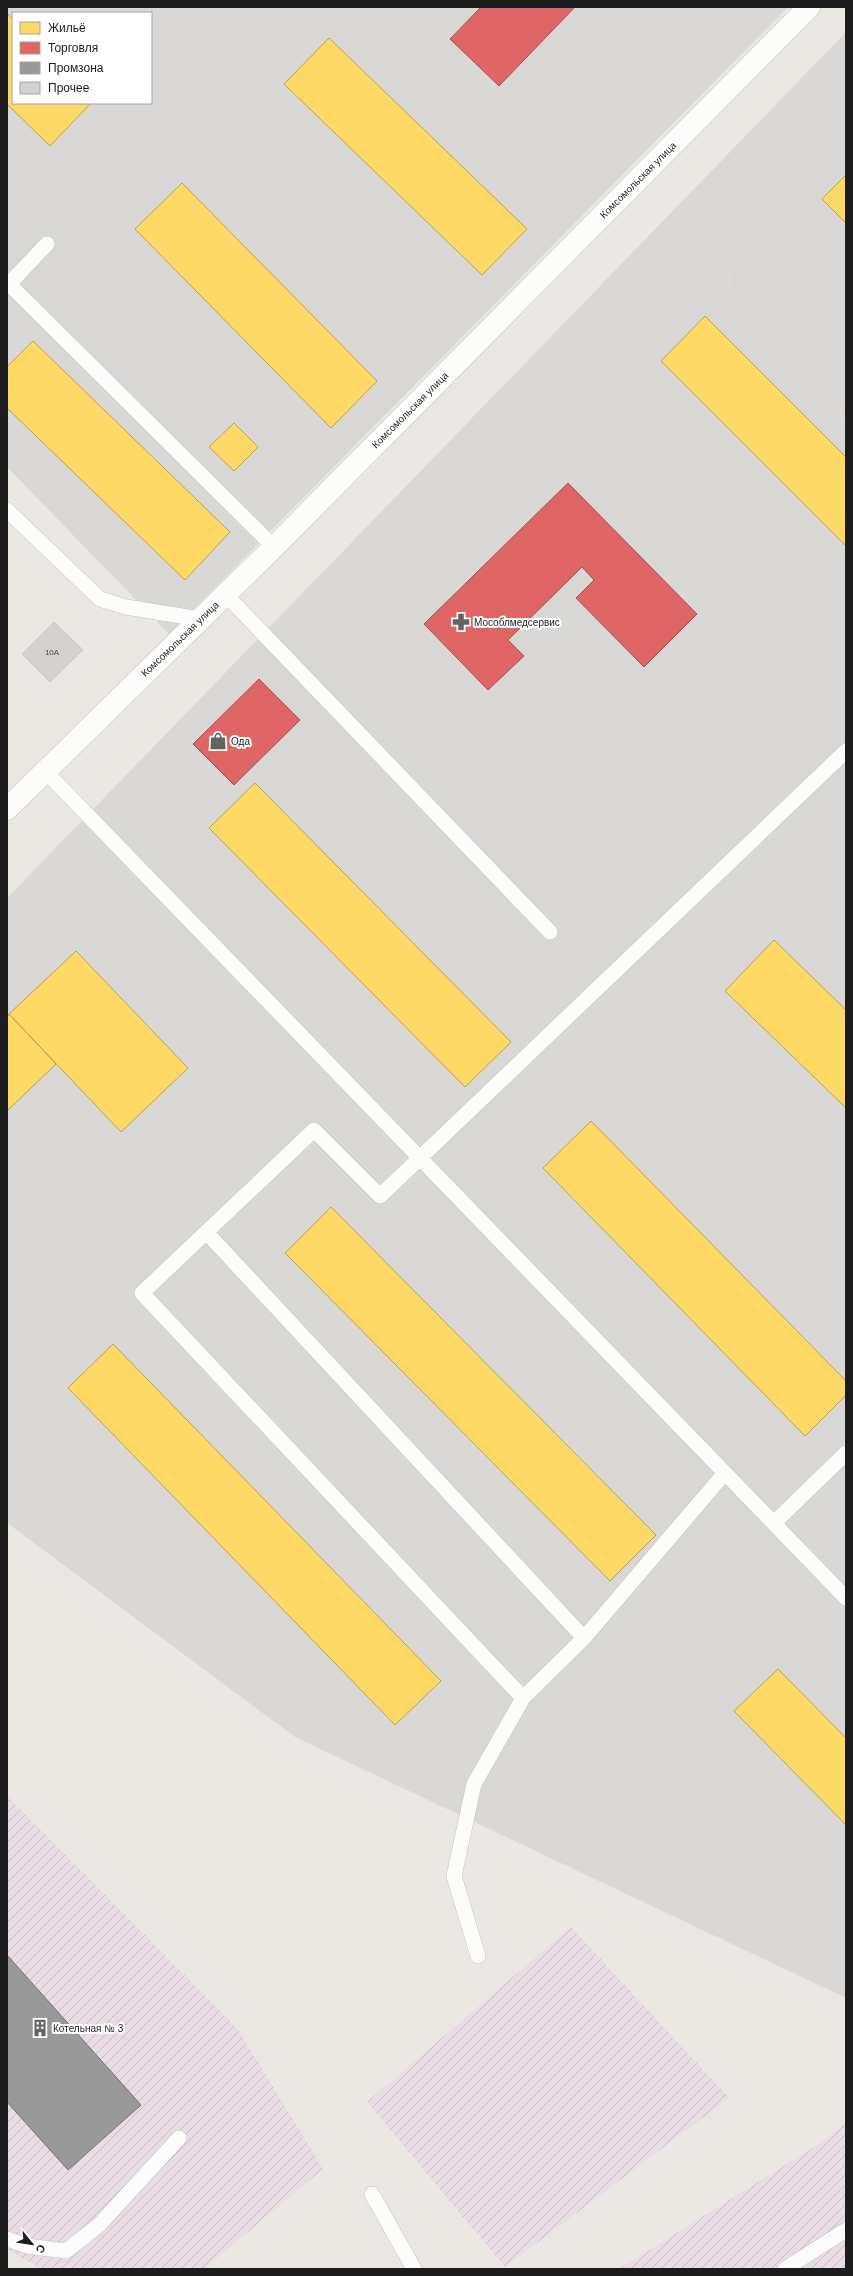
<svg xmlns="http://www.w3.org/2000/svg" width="853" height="2276" viewBox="0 0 853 2276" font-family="Helvetica,sans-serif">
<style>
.residential{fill:#dad8d6;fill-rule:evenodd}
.industrial{fill:url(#industrial-furrows)}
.religious{fill:#d9d8d6}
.homes{fill:#ffd966;stroke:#bba050}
.shops{fill:#e06666;stroke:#a55050}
.industry{fill:#999;stroke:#747474}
.building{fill:#d3d0cd;stroke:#cec9c5}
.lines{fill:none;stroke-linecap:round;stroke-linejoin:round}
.lane-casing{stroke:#c3c2c0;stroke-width:16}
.street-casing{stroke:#c3c2c0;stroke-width:23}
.path{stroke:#ebd7d7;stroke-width:2.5;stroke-dasharray:2 2;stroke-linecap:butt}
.lane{stroke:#fcfcfb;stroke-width:15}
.street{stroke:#fcfcfb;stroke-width:22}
.labels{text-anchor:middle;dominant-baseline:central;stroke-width:4;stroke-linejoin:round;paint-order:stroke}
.number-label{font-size:8px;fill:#4a4948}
.street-label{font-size:10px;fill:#1c1c1c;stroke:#fff}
.poi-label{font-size:10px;fill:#1c1c1c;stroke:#fff;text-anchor:start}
</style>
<defs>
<pattern id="industrial-furrows" width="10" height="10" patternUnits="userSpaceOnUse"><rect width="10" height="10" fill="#e9dce5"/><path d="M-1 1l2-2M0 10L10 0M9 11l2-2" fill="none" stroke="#c7bcc4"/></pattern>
</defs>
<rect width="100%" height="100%" fill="#ebe8e4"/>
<path class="residential" d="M7,7H788L169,634L7,467ZM13,13H151V103H13Z
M846,32V1998L295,1737L7,1523V898Z"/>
<path class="industrial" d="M7,1796L237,2028L323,2169L204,2269H41L7,2249Z
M571,1927L729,2098L505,2267L367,2102Z
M846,2123V2269H619L814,2147Z"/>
<path class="religious" d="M716,172L768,223L704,288L652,236Z"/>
<path class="homes" d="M7,13L13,19V103H91L50,146L7,104Z
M329,38L527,229L482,275L284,84Z
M846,175V223L822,199Z
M182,183L377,381L331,428L135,229Z
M705,316L846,457V546L661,361Z
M33,341L230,532L185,580L7,408V367Z
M234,423L258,447L234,471L209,447Z
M255,783L511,1042L465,1087L209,828Z
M774,940L846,1010V1108L725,991Z
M76,951L188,1068L121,1132L9,1014Z
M9,1014L56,1064L7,1111V1017Z
M591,1121L846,1381V1395L805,1436L543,1168Z
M331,1207L656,1535L610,1581L285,1253Z
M113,1344L441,1681L395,1725L68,1388Z
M778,1669L846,1738V1825L734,1711Z"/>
<path class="shops" d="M481,7H575L499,86L450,39Z
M568,483L697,614L644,667L576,598L594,580L582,567L508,640L524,656L488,690L424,624Z
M259,679L300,720L234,785L193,744Z"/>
<path class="industry" d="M7,1955L141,2105L68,2170L7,2102Z"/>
<path class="building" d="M54,622L83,650L50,682L22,654Z"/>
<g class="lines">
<g class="lane-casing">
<path id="lane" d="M9,284L274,547
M7,286L47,244
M7,510L100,599L126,607L200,619
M226,595L550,932
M45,771L846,1598
M206,1232L584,1638
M724,1474L584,1638L523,1698L142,1293L314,1130L380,1196L846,751
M774,1523L846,1453
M478,1956L454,1876L474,1784L523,1698
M372,2194L414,2269
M7,2239L27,2246L66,2251L99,2225L179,2138
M785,2269L846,2230"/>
</g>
<g class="street-casing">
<path id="street" d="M7,809L274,547L809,7"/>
</g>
<path class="path" d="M731,265L727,299L846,420"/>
<use href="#lane" class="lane"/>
<use href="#street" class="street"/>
</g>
<defs>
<g id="pharmacy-bare" transform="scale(1.38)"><path d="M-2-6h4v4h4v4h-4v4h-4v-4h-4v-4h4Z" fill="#646362" stroke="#fff" stroke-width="2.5" paint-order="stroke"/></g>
<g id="shop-bare" transform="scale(1.38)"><path d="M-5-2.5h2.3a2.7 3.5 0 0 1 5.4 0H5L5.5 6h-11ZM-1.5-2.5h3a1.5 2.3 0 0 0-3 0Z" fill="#646362" stroke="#fff" stroke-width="2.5" paint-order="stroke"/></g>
<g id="building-bare" transform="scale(1.38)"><path d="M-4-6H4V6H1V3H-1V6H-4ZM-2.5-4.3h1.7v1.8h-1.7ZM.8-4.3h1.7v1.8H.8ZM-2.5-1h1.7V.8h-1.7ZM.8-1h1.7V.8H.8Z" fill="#646362" stroke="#fff" stroke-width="2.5" paint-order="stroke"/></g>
</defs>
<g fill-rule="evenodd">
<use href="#pharmacy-bare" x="461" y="622"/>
<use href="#shop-bare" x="218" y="741"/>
<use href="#building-bare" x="40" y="2028"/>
</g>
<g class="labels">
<g class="number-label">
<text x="52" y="652">10А</text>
</g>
<g class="street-label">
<text transform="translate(638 180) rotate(-45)">Комсомольская улица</text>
<text transform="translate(410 410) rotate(-45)">Комсомольская улица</text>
<text transform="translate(180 639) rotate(-44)">Комсомольская улица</text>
</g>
<g class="poi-label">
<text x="474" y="622">Мособлмедсервис</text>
<text x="231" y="741">Ода</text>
<text x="53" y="2028">Котельная № 3</text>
</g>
</g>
<rect width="853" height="2276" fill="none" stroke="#1c1c1c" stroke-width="16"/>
<rect x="12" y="12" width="140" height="92" fill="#ffffff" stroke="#a4a4a4"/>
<rect x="20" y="22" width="20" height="12" fill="#ffd966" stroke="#a4a4a4"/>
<text x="48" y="32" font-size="12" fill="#1c1c1c">Жильё</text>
<rect x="20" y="42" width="20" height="12" fill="#e06666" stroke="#a4a4a4"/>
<text x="48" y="52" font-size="12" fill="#1c1c1c">Торговля</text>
<rect x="20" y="62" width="20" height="12" fill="#999999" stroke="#a4a4a4"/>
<text x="48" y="72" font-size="12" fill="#1c1c1c">Промзона</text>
<rect x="20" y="82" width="20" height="12" fill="#d3d0cd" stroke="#a4a4a4"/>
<text x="48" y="92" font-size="12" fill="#1c1c1c">Прочее</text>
<g transform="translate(32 2244) rotate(120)" stroke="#ffffff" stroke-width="3" paint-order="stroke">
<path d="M0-3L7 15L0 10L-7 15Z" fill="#1c1c1c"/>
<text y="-6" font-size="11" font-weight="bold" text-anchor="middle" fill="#1c1c1c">С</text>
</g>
</svg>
